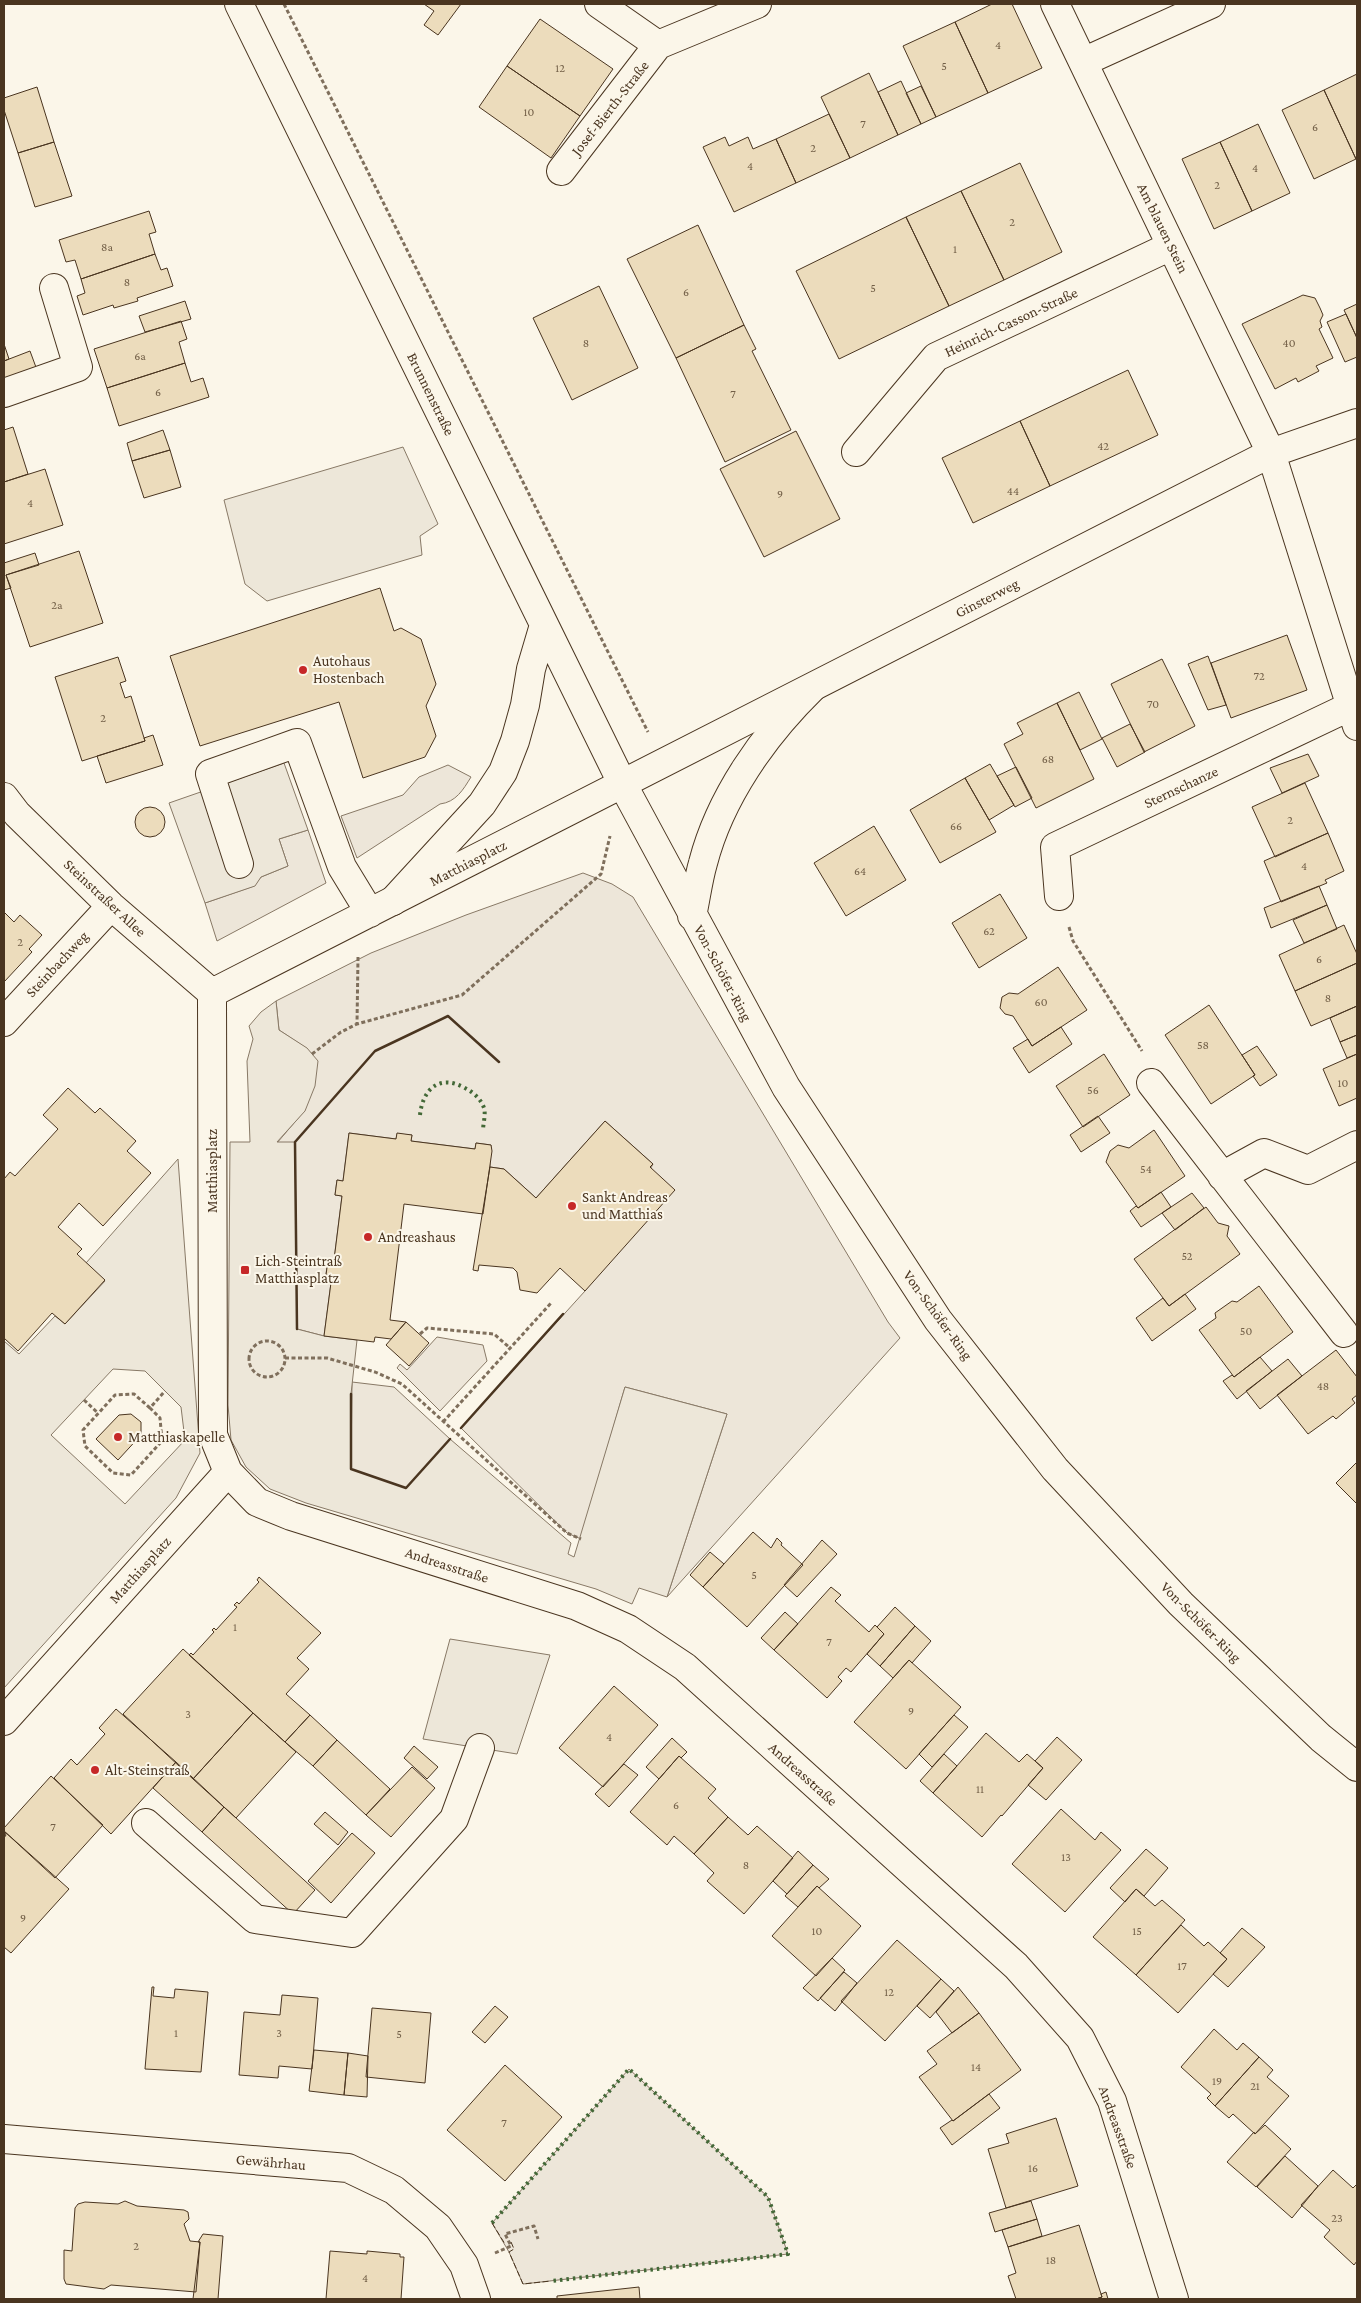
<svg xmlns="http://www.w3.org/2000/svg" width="1361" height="2303" viewBox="0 0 1361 2303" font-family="'Crimson Pro',serif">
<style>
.green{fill:#ede6d9;stroke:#887966}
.parking{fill:#ede7d9;stroke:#887966;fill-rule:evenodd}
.building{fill:#ecdcbc;stroke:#4a3520}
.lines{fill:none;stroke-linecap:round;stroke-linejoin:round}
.minor-casing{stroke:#4a3520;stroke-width:30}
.major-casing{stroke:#4a3520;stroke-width:30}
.path{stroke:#7f6f5c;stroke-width:3;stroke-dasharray:4 2.5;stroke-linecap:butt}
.minor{stroke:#fbf6e9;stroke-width:28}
.major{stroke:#fbf6e9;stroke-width:28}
.hedge{stroke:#436837;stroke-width:4;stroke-dasharray:2.5 4;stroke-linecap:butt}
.fence{stroke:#4a3520;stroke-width:1;stroke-dasharray:6 2.5;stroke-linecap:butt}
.wall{stroke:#4a3520;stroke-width:2.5}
.poi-dot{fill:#c62828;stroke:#fbf6e9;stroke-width:2}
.labels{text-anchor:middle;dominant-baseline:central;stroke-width:4;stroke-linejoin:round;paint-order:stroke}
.number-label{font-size:12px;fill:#725f47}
.street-label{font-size:15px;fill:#4a3520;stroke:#fbf6e9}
.poi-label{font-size:15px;fill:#4a3520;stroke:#fbf6e9;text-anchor:start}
</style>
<rect width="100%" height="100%" fill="#fbf6e9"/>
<path class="green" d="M448,765L471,777C463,790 456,802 440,804L357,858L341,816L403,795L419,777Z
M308,830L326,883L217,941L205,903L254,886L261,877L288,866L279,839Z
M583,873L612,884L633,897L888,1322L900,1338L667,1597L727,1414L625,1387L581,1539L567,1533L461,1428L585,1291L653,1164L605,1121L536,1198L504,1169L490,1167L491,1145L476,1143L475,1149L411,1141L412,1135L397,1134L396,1139L349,1133L343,1181L337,1180L335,1195L342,1196L334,1260H328L326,1274L332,1275L324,1336L297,1329L295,1143H277L305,1110L306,1048L279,1030L276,1001L371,953L466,915Z
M437,1337L483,1345L487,1361L440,1411L397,1368L400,1364L407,1370Z
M352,1382L394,1387L450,1439L406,1488L351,1469Z
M629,2069L768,2197L788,2254L523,2284L509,2252L492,2223Z"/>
<path class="parking" d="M403,447L438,524L420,536L422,555L267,601L245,584L224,500Z
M284,763L308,830L279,839L288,866L261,877L255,886L205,903L169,803Z
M276,1001L279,1030L307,1048L318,1061L315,1086L305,1111L277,1142H295L297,1329L324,1336L357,1340L351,1394V1469L406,1488L450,1439L571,1543L568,1554L574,1557L625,1387L727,1414L667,1597L639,1588L632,1604L596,1589L306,1503L270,1489L246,1467L231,1440L228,1405L230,1142H250L247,1061L253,1039L249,1026L261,1012Z
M178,1159L200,1453L176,1498L4,1688V1341L19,1354L55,1316L65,1324L105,1281L86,1263ZM113,1369L145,1371L181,1407L185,1440L125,1504L51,1435Z
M450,1639L550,1655L517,1754L423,1739Z"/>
<path class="building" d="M424,4H461L438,35L424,25L434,11Z
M992,4H1012L1042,68L988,93L955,22Z
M540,19L613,69L580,116L507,66Z
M955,22L988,93L936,117L903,46Z
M507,66L580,116L551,158L479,107Z
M869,73L898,135L850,158L821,97Z
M1357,74V159H1356L1324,90Z
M901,81L921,124L898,135L878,92Z
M921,86L936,117L921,124L906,93Z
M37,87L54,142L18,153L4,110V98Z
M1324,90L1356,159L1314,179L1282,110Z
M829,114L850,158L796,183L776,139Z
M1258,124L1290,193L1252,211L1220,142Z
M725,137L729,146L748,137L753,149L776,139L796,183L734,212L703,147Z
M54,142L72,196L35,207L18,153Z
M1220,142L1252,211L1214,229L1182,159Z
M1020,163L1062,252L1004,280L961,191Z
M961,191L1004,280L949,306L906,217Z
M149,211L156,232L149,234L155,254L81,279L75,260L66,262L59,240Z
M906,217L949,306L839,359L796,271Z
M698,225L744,325L676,358L627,259Z
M155,254L161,270L167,268L173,286L137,298L138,301L114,308L113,305L83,315L77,296L85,293L81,279Z
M599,286L638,368L572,400L533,318Z
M1303,295L1315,298L1320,308L1323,315L1320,321L1322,327L1319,329L1333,358L1316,366L1319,371L1298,382L1296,378L1275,389L1242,324Z
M185,301L191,319L145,332L139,316Z
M1357,304V338L1344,310Z
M1346,314L1357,338V357L1345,362L1327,322Z
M181,321L187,339L179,342L185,363L107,388L94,349Z
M744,325L756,349L752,351L791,430L725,462L676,358Z
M4,344L9,359L4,361Z
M30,351L37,370L4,380V361Z
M185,363L191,382L203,378L209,397L119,426L107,388Z
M1128,370L1158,435L1050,486L1020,421Z
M1020,421L1050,486L973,523L942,458Z
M13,427L28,474L4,482V430Z
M163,430L170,450L132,461L127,443Z
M796,431L840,519L764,557L720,469Z
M170,450L181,487L144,498L132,461Z
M45,469L63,525L4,544V482Z
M79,551L103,623L30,647L6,575Z
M35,553L39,565L6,575L11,588L4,590V563Z
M380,588L394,631L401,628L421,639L436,684L426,706L436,736L425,757L363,778L339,702L200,746L170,656Z
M1287,635L1307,690L1231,718L1211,663Z
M1208,656L1226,705L1208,710L1188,664Z
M118,657L126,681L120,683L125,698L131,696L145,741L82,761L55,677Z
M1162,659L1195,726L1144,752L1111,684Z
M1079,692L1102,739L1080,750L1057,703Z
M1057,703L1094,779L1036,808L1004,744L1023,734L1017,723Z
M1130,724L1145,752L1117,767L1102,738Z
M153,735L163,765L106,783L97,756L145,741L144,738Z
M1308,754L1319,776L1282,793L1270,768Z
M990,764L1014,805L989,820L965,778Z
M1016,767L1032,798L1015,807L997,776Z
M965,778L996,832L940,863L910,810Z
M1305,783L1328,833L1275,857L1252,807Z
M135 822a15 15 0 1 1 30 0a15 15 0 1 1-30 0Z
M874,826L906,880L846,916L814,863Z
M1328,833L1344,871L1325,880L1327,883L1281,902L1264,861Z
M1319,886L1327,905L1271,928L1264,908Z
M1000,894L1027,938L979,968L952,923Z
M1327,905L1337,929L1304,943L1293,920Z
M4,912L14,922L20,915L42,935L29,949L32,952L4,982Z
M1344,925L1357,954V963L1295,991L1279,955Z
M1357,963V1006L1311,1026L1295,991Z
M1058,967L1087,1010L1032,1046L1013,1016L1005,1014L1000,1008L1002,997L1009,993L1018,994Z
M1209,1005L1255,1075L1211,1104L1165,1035Z
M1357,1006V1035L1340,1042L1330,1018Z
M1061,1027L1072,1044L1029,1073L1013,1048L1028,1039L1032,1046Z
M1357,1035V1054L1347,1058L1340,1042Z
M1257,1046L1277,1075L1260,1086L1253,1076L1255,1075L1242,1055Z
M1104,1054L1130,1095L1083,1127L1056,1086Z
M1357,1054V1098L1339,1106L1323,1069Z
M68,1088L95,1113L100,1108L136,1141L127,1151L151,1173L103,1226L79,1203L58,1227L82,1249L77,1254L105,1280L65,1324L52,1313L18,1351L4,1338V1179L10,1172L15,1176L58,1129L43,1115Z
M1098,1116L1110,1133L1081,1152L1070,1135Z
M605,1121L653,1164L650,1167L675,1190L585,1291L560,1268L537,1293L520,1290L517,1272L513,1268L479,1265L478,1271L473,1270L490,1167L504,1169L536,1198Z
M1154,1130L1185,1176L1138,1208L1106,1162L1110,1151L1118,1145L1129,1148Z
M349,1133L396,1139L397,1133L412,1135L411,1141L475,1149L476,1143L491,1145L492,1151L483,1214L404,1204L390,1320L406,1322L391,1339L375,1337L374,1342L324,1336L332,1275H326L328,1260H334L342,1196L335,1195L337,1180L343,1181Z
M1161,1192L1171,1207L1141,1227L1130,1211L1136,1206L1138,1208Z
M1192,1193L1204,1208L1175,1230L1162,1213Z
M1206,1207L1218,1223L1229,1226L1227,1236L1240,1254L1169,1306L1134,1259Z
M1259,1286L1293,1332L1234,1377L1199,1330L1216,1318L1215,1313L1232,1301L1237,1302Z
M1185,1294L1196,1309L1152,1341L1136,1318L1163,1298L1169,1306Z
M406,1322L429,1343L409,1366L386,1345Z
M1336,1350L1357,1377V1395L1352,1399L1355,1403L1336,1419L1333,1416L1308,1434L1277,1395Z
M1260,1357L1272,1371L1237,1399L1223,1381L1232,1375L1234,1377Z
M1288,1359L1302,1376L1260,1409L1246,1391Z
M131,1414L141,1422V1435L118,1460L96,1439L119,1415Z
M1357,1462V1504L1336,1483Z
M753,1532L771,1548L777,1538L782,1543L781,1545L803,1565L747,1627L703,1587Z
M822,1540L837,1554L797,1597L784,1585Z
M710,1552L724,1564L703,1587L690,1575Z
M259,1577L321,1633L297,1658L309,1669L286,1694L310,1715L285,1742L189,1655L191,1653L193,1655L214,1632L212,1630L214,1628L216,1630L237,1607L234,1605L237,1602L239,1604L259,1582L257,1580Z
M831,1587L841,1595L835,1601L869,1632L875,1625L884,1634L851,1672L846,1668L838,1677L842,1681L827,1698L774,1650Z
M895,1607L915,1626L880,1666L867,1654L884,1634L877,1627Z
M785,1612L798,1624L774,1650L761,1638Z
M915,1626L931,1641L912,1663L909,1660L893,1678L880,1666Z
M183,1649L253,1713L193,1779L123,1714Z
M909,1660L961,1707L906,1769L854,1722Z
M614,1686L658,1725L603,1787L559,1748Z
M116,1709L176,1762L111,1834L54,1778L71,1759L77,1765L105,1734L99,1728Z
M253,1713L296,1752L236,1818L193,1779Z
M310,1715L337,1740L313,1766L285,1742Z
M954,1715L968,1727L932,1767L919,1754Z
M986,1733L1019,1762L1027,1754L1043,1768L1002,1816L1001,1815L982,1837L933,1793Z
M1057,1737L1082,1760L1046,1800L1028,1785L1043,1768L1035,1761Z
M672,1738L687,1752L681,1758L679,1756L659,1779L646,1767Z
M337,1740L390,1789L366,1815L313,1766Z
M414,1746L438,1767L427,1779L404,1758Z
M944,1754L957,1766L933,1793L920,1781Z
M679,1756L716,1789L708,1798L728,1817L694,1854L674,1836L667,1845L630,1812Z
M176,1762L224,1807L202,1832L153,1788Z
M624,1764L638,1775L609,1807L595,1794Z
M412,1767L435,1788L391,1837L366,1815Z
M51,1776L103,1825L55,1878L4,1831V1828Z
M224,1807L315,1890L293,1914L202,1832Z
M1061,1809L1095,1840L1101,1832L1121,1850L1065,1912L1012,1864Z
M325,1812L348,1832L338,1845L314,1824Z
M728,1817L748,1835L757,1826L793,1858L744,1914L707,1881L714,1873L694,1854Z
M4,1831L69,1889L11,1953L4,1947V1838L6,1835Z
M352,1833L375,1853L331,1903L308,1881Z
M1146,1849L1168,1868L1144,1896L1136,1889L1125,1902L1110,1888Z
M798,1851L813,1865L787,1894L773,1881Z
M813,1865L829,1879L819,1888L817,1886L798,1907L785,1896Z
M817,1886L861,1926L816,1976L772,1936Z
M1136,1889L1155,1906L1162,1900L1185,1920L1136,1975L1093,1937Z
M1181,1925L1204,1946L1208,1942L1227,1959L1178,2013L1136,1975Z
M1242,1928L1265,1947L1228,1987L1213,1974L1227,1959L1220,1953Z
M897,1940L941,1979L885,2041L841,2001Z
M832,1958L845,1970L818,2001L803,1988Z
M844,1972L857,1983L835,2011L820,1998Z
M941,1979L954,1991L930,2018L917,2006Z
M152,1987H154L153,1996L174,1998L175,1989L208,1992L201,2072L145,2069Z
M958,1987L979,2013L952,2033L936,2012Z
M282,1995L318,1998L312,2069L279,2066L278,2078L239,2075L244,2012L280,2015Z
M495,2006L508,2017L485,2043L472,2032Z
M372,2008L431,2013L425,2083L366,2077Z
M979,2013L1021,2070L953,2121L919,2077L937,2064L927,2051Z
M1214,2029L1237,2050L1243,2043L1259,2057L1215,2106L1207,2098L1211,2094L1181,2067Z
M314,2050L348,2053L344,2095L309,2091Z
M348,2053L368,2056L367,2097L344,2095Z
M1259,2057L1273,2070L1267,2077L1289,2096L1255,2134L1233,2114L1229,2118L1215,2106Z
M505,2065L562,2117L505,2181L447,2130Z
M989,2094L1000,2108L952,2145L940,2128L952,2120L953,2121Z
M1056,2118L1078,2186L1006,2208L988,2149L1009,2143L1006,2134Z
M1265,2125L1291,2149L1256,2187L1227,2162L1254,2132L1255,2134Z
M1285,2156L1318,2186L1292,2218L1257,2187Z
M1333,2170L1353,2188L1357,2184V2261L1354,2265L1324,2237L1330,2230L1301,2205Z
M125,2201L137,2206L184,2210L188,2212L189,2219L184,2224L190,2241L200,2242L196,2292L111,2285L104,2289L66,2284L64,2279V2250L72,2251L75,2208L78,2204L85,2202L118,2204Z
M1031,2201L1037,2219L995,2232L989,2213Z
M1037,2219L1042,2236L1008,2247L1002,2230Z
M1079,2225L1102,2297L1096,2299H1016L1008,2276L1016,2273L1008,2247Z
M203,2234L223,2236L218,2299H193L200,2242H198Z
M330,2251L367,2254V2251L400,2254V2257H404L401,2299H326Z
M639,2287L640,2299H557V2296Z
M1106,2292L1108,2299H1096L1102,2297L1101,2294Z"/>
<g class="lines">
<g class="minor-casing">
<path id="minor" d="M599,4L658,45
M1055,4L1271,453L1357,726
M1083,62L1211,4
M561,171L658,45L757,4
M4,393L78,367L54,288
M856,452L936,357L1171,246
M4,797L17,814L111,906L212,993
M239,864L210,774L297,743L342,867L370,913
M1059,896L1055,847L1351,706
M4,1022L111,906
M1151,1083L1344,1333
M1222,1176L1264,1153L1308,1170L1357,1145
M4,1721L228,1472
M146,1823L255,1919L352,1933L454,1819L480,1748
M4,2139L348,2168L394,2190L438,2227L464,2265L476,2299
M1174,2299L1112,2101L1080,2038L1016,1966L685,1667L628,1629L577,1606L291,1516L257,1502L228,1472L213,1435L212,993L1271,453L1357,423"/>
</g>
<g class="major-casing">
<path id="major" d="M239,4L623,785L786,1087L938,1320L1055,1469L1181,1604L1321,1738L1357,1767
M393,901L482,804L503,772L515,741L525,705L531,669L544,625
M692,916C696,898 698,880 703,863C720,797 764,735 812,688"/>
</g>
<path class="path" d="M284,4L648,732
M1069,927L1073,941L1142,1051
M358,957L357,1024L462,995L601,874L610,836
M312,1054L341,1032L357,1024
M420,1334L427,1328L494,1334L510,1348
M249 1359a18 18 0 1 1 36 0a18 18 0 1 1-36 0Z
M285,1358H327L375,1372L402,1384L567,1533L581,1539
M84,1400L98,1413
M150,1408L134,1394L115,1395L83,1430L85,1446L113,1473L131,1475L162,1441L160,1418L150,1408L165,1391
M443,1422L552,1302
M495,2253L511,2246L505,2234L534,2226L538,2239"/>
<use href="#minor" class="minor"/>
<use href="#major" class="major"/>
<path class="hedge" d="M420,1115C423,1088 440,1074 465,1088C473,1092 481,1099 484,1108C486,1114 483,1124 483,1131
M492,2223L629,2069L768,2197L788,2254L551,2281"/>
<path class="fence" d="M492,2223L505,2244
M511,2242L514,2249L509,2252L523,2284L551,2281"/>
<path class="wall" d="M297,1329L295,1142L375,1051L448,1016L499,1062
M351,1394V1469L406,1488L450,1439
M461,1428L563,1314"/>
</g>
<g class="poi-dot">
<circle cx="303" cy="670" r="5"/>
<circle cx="572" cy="1206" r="5"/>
<circle cx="368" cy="1237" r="5"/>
<rect x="240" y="1265" width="10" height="10" rx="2.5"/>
<circle cx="118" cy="1437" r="5"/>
<circle cx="95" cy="1770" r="5"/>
</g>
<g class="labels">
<g class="number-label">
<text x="998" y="45">4</text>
<text x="944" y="66">5</text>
<text x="560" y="68">12</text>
<text x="529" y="112">10</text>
<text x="863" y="124">7</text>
<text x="1315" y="127">6</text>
<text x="813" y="148">2</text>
<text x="750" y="166">4</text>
<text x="1255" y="168">4</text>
<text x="1217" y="185">2</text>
<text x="1012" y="222">2</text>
<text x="107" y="247">8a</text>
<text x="955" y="249">1</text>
<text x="127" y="282">8</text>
<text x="873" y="288">5</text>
<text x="686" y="292">6</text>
<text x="586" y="343">8</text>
<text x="1289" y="343">40</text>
<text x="140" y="356">6a</text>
<text x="158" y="392">6</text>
<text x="733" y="394">7</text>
<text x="1103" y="446">42</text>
<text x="1013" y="491">44</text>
<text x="780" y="494">9</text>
<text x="30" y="503">4</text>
<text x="57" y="605">2a</text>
<text x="1259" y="676">72</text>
<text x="1153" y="704">70</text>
<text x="103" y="718">2</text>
<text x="1048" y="759">68</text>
<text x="1290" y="820">2</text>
<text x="956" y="826">66</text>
<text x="1304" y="866">4</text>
<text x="860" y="871">64</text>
<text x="989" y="931">62</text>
<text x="20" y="942">2</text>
<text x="1319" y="959">6</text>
<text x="1328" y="998">8</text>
<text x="1041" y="1002">60</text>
<text x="1203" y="1045">58</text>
<text x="1343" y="1083">10</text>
<text x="1093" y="1090">56</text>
<text x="1146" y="1169">54</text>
<text x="1187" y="1256">52</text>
<text x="1246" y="1331">50</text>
<text x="1323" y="1386">48</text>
<text x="754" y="1575">5</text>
<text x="235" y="1627">1</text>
<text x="829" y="1642">7</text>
<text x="911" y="1711">9</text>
<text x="188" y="1714">3</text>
<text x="609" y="1737">4</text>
<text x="980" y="1789">11</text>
<text x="676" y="1805">6</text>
<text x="53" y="1827">7</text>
<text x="1066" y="1857">13</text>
<text x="746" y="1865">8</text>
<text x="23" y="1918">9</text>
<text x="817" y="1931">10</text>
<text x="1137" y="1931">15</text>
<text x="1182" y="1966">17</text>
<text x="889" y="1992">12</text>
<text x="176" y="2033">1</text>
<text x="279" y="2033">3</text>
<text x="399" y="2034">5</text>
<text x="976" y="2067">14</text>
<text x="1217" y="2081">19</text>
<text x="1255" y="2086">21</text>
<text x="504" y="2123">7</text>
<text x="1033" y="2168">16</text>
<text x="1337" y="2218">23</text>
<text x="136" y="2246">2</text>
<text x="1051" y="2260">18</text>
<text x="365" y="2278">4</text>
</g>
<g class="street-label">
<text transform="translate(610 108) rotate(-52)">Josef-Bierth-Straße</text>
<text transform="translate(1163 228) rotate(64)">Am blauen Stein</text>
<text transform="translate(1011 322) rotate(-25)">Heinrich-Casson-Straße</text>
<text transform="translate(431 394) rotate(64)">Brunnenstraße</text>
<text transform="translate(987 598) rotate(-27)">Ginsterweg</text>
<text transform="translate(1181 787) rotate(-25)">Sternschanze</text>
<text transform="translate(468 863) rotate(-27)">Matthiasplatz</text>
<text transform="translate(105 898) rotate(43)">Steinstraßer Allee</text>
<text transform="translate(57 964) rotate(-47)">Steinbachweg</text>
<text transform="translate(723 973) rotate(62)">Von-Schöfer-Ring</text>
<text transform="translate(212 1171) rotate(-90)">Matthiasplatz</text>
<text transform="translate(938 1315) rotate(54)">Von-Schöfer-Ring</text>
<text transform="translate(447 1565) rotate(18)">Andreasstraße</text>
<text transform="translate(140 1570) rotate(-48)">Matthiasplatz</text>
<text transform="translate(1201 1622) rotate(45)">Von-Schöfer-Ring</text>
<text transform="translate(803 1774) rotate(42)">Andreasstraße</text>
<text transform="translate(1118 2127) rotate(70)">Andreasstraße</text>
<text transform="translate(271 2162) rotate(5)">Gewährhau</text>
</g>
<g class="poi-label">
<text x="313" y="661">Autohaus<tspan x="313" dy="17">Hostenbach</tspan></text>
<text x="582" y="1197">Sankt Andreas<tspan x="582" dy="17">und Matthias</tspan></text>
<text x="378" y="1237">Andreashaus</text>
<text x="255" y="1261">Lich-Steintraß<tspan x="255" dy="17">Matthiasplatz</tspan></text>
<text x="128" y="1437">Matthiaskapelle</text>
<text x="105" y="1770">Alt-Steinstraß</text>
</g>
</g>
<rect width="1361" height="2303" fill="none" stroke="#4a3520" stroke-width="10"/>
</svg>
